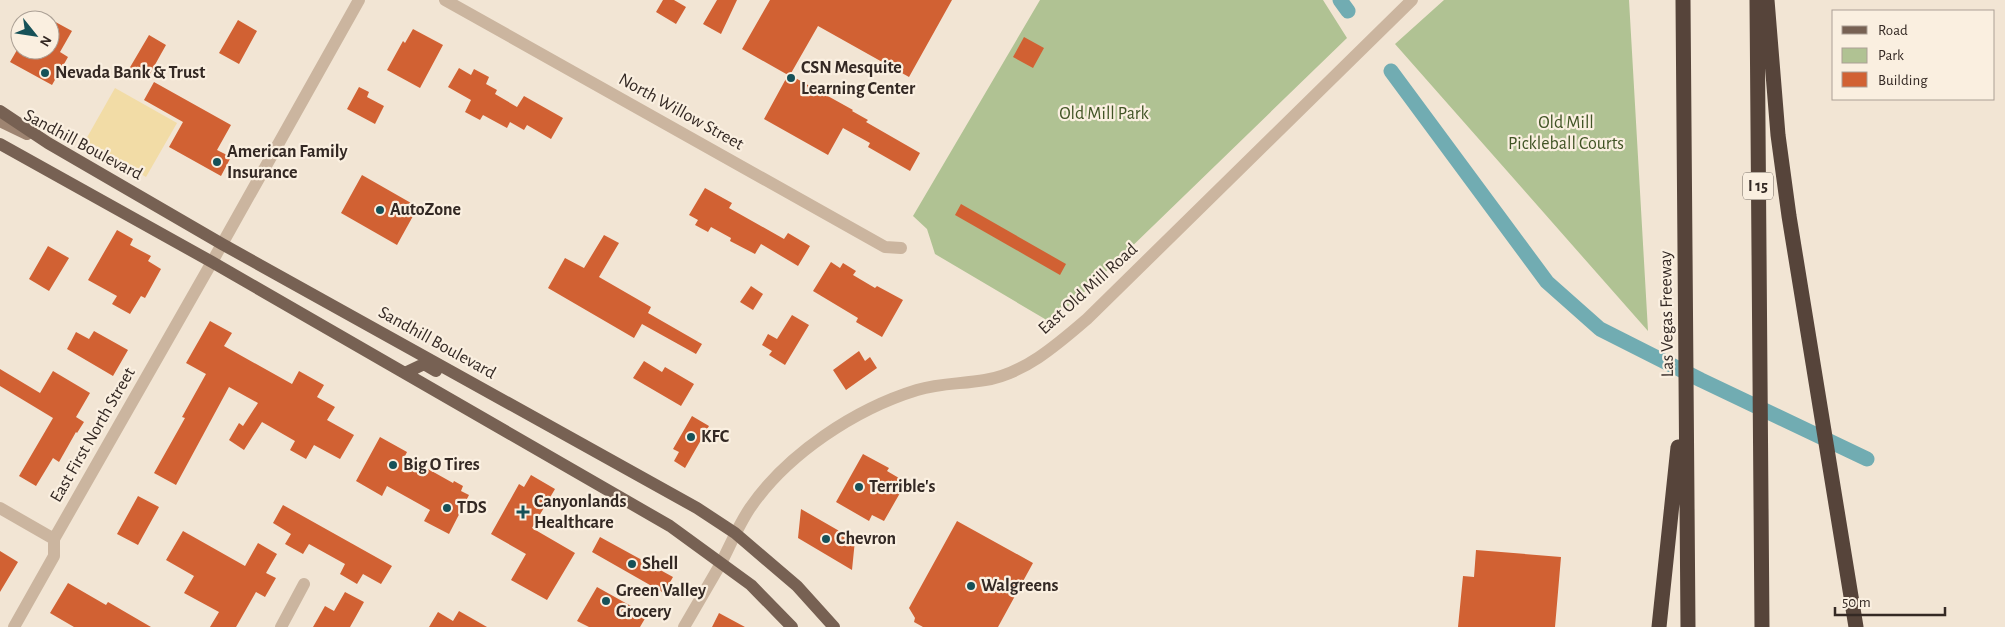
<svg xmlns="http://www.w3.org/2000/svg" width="2005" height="627" viewBox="0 0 2005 627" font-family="'Alegreya Sans',sans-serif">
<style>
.green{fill:#b0c293}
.sand{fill:#f2dca6}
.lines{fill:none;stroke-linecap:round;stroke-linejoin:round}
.canal{stroke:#71acb2;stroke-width:15}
.building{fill:#d16133}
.minor{stroke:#cbb59f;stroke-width:12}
.tertiary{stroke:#cbb59f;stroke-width:12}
.secondary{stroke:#9e8471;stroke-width:12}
.primary{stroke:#776153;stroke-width:12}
.motorway{stroke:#56443a;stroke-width:15}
.poi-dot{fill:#165158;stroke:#faefe0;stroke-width:2}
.labels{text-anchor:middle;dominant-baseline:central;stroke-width:4.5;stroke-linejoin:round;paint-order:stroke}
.shield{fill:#faefe0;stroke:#6f645c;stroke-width:1}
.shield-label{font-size:16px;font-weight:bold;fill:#342924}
.poi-label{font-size:18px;font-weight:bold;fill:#342924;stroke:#faefe0;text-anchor:start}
.street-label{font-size:18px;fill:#342924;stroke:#faefe0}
.park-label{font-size:18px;fill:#415425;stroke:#faefe0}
</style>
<rect width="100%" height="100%" fill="#f2e5d4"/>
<path class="green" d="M1040,0H1323L1347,38L1090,287L1050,322L935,254L927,229L913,216Z
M1444,0H1629L1648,331L1395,44Z"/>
<path class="sand" d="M115,88L177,123L146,177L85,141Z"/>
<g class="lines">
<path class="canal" d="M1340,0L1348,11
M1391,71L1547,282L1600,329L1701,380L1867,459"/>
</g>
<path class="building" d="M663,0H674L686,7L676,24L656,12Z
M717,0H737L721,34L703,24Z
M770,0H952L909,77L818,26L790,75L853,110L852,111L868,120L866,122L920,153L910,171L868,147L870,143L843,128L828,155L764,119L788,75L742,49Z
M50,19L72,31L60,52L68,57L52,85L10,62L17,50H50Z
M238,20L257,31L239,64L219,53Z
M413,29L443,45L420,88L387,70L403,41L405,43Z
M149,35L166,45L147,79L129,69Z
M1024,37L1044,48L1033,68L1013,57Z
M459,68L471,75L474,69L489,77L486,84L497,90L495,94L517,107L524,96L563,118L551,139L527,125L524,130L510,122L507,128L483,115L480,120L465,112L471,100L448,87Z
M154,82L231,125L217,150L231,157L221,176L169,147L183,122L144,100Z
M359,87L369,92L367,97L384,106L375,124L347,109Z
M362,175L418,207L397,245L341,213Z
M705,188L732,203L729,208L784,239L788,233L810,246L798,266L761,244L755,254L730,241L731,238L711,227L708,232L695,225L698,220L689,215Z
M961,204L1066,264L1060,275L955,215Z
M117,230L133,239L130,245L151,256L148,261L161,269L145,298L141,296L130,314L112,304L117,296L88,280Z
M604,235L619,243L599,277L651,307L648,313L702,344L696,354L642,324L634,338L548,288L565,258L584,268Z
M48,246L69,258L49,291L29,279Z
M831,262L840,268L843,263L856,271L853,275L875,288L877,286L903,300L882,337L856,322L858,318L813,291Z
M751,286L763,294L753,310L740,302Z
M792,315L809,325L785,365L769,355L772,351L762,345L768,334L777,339Z
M210,321L232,333L224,346L292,384L299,371L324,385L317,397L335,407L327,420L354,435L340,459L314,445L306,459L290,450L295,441L262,422L244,450L229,440L239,423L243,426L258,403L229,387L176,485L154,473L185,418L182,417L206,374L186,363Z
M94,331L128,350L113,376L67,349L76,332L89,339Z
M859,351L865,361L870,357L877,368L846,390L833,370Z
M644,361L662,372L665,367L694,384L681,406L633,378Z
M0,369L40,393L53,371L90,393L76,417L84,422L77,433L76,432L59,462L53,458L36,486L19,476L53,418L0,386Z
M692,416L709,426L685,468L674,461L679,452L673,449Z
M380,437L407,452L405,456L453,483L454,481L463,486L461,491L469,495L449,534L424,521L430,510L387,486L382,496L356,481Z
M863,454L889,468L887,471L904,481L898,491L900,493L884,521L872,515L869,521L836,502Z
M531,475L555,489L532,528L575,553L547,600L511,580L526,554L491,534L519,484L524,487Z
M138,496L159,507L138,545L117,534Z
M283,505L392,566L381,584L363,574L357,584L340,574L345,564L309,544L303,554L285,544L291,534L273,523Z
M801,509L855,540L852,570L798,538Z
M957,521L1033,563L998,627H923L914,622L915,618L909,608Z
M183,531L245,566L258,543L277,554L266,573L276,578L265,597L256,592L236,627H210L219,612L184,593L194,576L166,560Z
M600,537L673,577L664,593L592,552Z
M1476,550L1561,557L1555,627H1458L1463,576L1474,577Z
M0,551L18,562L0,592Z
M68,583L106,605L108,602L151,627H74L50,613Z
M597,587L647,615L640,627H589L577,621Z
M345,592L364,602L350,627H313L325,606L334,611Z
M459,611L487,627H429L438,612L453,621Z
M719,613L745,627H712Z"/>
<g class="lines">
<path class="minor" d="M445,0L885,247L901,248
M0,508L54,539
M14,627L54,556V539L212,262L359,0
M281,627L304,584"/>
<path class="tertiary" d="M684,627C696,606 708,586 720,565C730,546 738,526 750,508C787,454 855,409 917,390C940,383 962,384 985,380C1024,374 1058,344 1087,319L1412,0"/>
<path class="secondary" d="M0,121L27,134"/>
<path class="primary" d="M0,111L48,143L222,244L697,508L735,533L797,586L834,627
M0,144L212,262L670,526L751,585L792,627
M405,373L424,364L436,371"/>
<path class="motorway" d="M1683,0L1688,627
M1757,0L1762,627
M1767,0L1778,135L1789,216L1856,627
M1659,627L1678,447"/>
</g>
<g class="poi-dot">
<circle cx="45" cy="73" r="5"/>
<circle cx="791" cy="78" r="5"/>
<circle cx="217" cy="162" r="5"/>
<circle cx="380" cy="210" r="5"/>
<circle cx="691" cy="437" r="5"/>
<circle cx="393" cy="465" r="5"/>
<circle cx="859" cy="487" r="5"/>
<circle cx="447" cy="508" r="5"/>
<path d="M520.5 504.5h5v5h5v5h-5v5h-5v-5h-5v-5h5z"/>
<circle cx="826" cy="539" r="5"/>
<circle cx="632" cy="564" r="5"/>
<circle cx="971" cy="586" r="5"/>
<circle cx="606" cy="601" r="5"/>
</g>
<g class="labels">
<rect class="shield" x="1743" y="172.5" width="30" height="27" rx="4"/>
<g class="shield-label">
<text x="1758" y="186">I 15</text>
</g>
<g class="poi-label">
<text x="801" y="68">CSN Mesquite<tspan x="801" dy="21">Learning Center</tspan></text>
<text x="55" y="73">Nevada Bank &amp; Trust</text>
<text x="227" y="152">American Family<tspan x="227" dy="21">Insurance</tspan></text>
<text x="390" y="210">AutoZone</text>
<text x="701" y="437">KFC</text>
<text x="403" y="465">Big O Tires</text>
<text x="869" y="487">Terrible's</text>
<text x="534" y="502">Canyonlands<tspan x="534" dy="21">Healthcare</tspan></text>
<text x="457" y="508">TDS</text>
<text x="836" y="539">Chevron</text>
<text x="642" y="564">Shell</text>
<text x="981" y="586">Walgreens</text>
<text x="616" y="591">Green Valley<tspan x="616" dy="21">Grocery</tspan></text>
</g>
<g class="street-label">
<text transform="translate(681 112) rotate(29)">North Willow Street</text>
<text transform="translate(83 145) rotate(28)">Sandhill Boulevard</text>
<text transform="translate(1088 289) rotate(-42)">East Old Mill Road</text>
<text transform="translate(1667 314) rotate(-91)">Las Vegas Freeway</text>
<text transform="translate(437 343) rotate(29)">Sandhill Boulevard</text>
<text transform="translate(93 435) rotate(-60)">East First North Street</text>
</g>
<g class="park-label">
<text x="1104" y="114">Old Mill Park</text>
<text x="1566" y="123">Old Mill<tspan x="1566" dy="21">Pickleball Courts</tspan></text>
</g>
</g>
<rect x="1832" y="10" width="162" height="90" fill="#faefe0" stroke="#aba095"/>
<rect x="1842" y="26" width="25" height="8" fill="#776153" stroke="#aba095"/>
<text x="1878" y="35" font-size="15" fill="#342924">Road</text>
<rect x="1842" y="48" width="25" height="15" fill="#b0c293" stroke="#aba095"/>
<text x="1878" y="60" font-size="15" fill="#342924">Park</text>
<rect x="1842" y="72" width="25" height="15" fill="#d16133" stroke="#aba095"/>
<text x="1878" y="85" font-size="15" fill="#342924">Building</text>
<g transform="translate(35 35) rotate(120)"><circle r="24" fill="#faefe0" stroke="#aba095"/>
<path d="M0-4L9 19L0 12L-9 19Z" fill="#165158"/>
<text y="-8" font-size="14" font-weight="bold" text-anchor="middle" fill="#342924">N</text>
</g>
<path d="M1835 607v8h110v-8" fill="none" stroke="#342924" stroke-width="2.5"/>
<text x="1842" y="607" font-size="15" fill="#342924" stroke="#faefe0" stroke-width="4" paint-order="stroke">50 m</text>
</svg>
